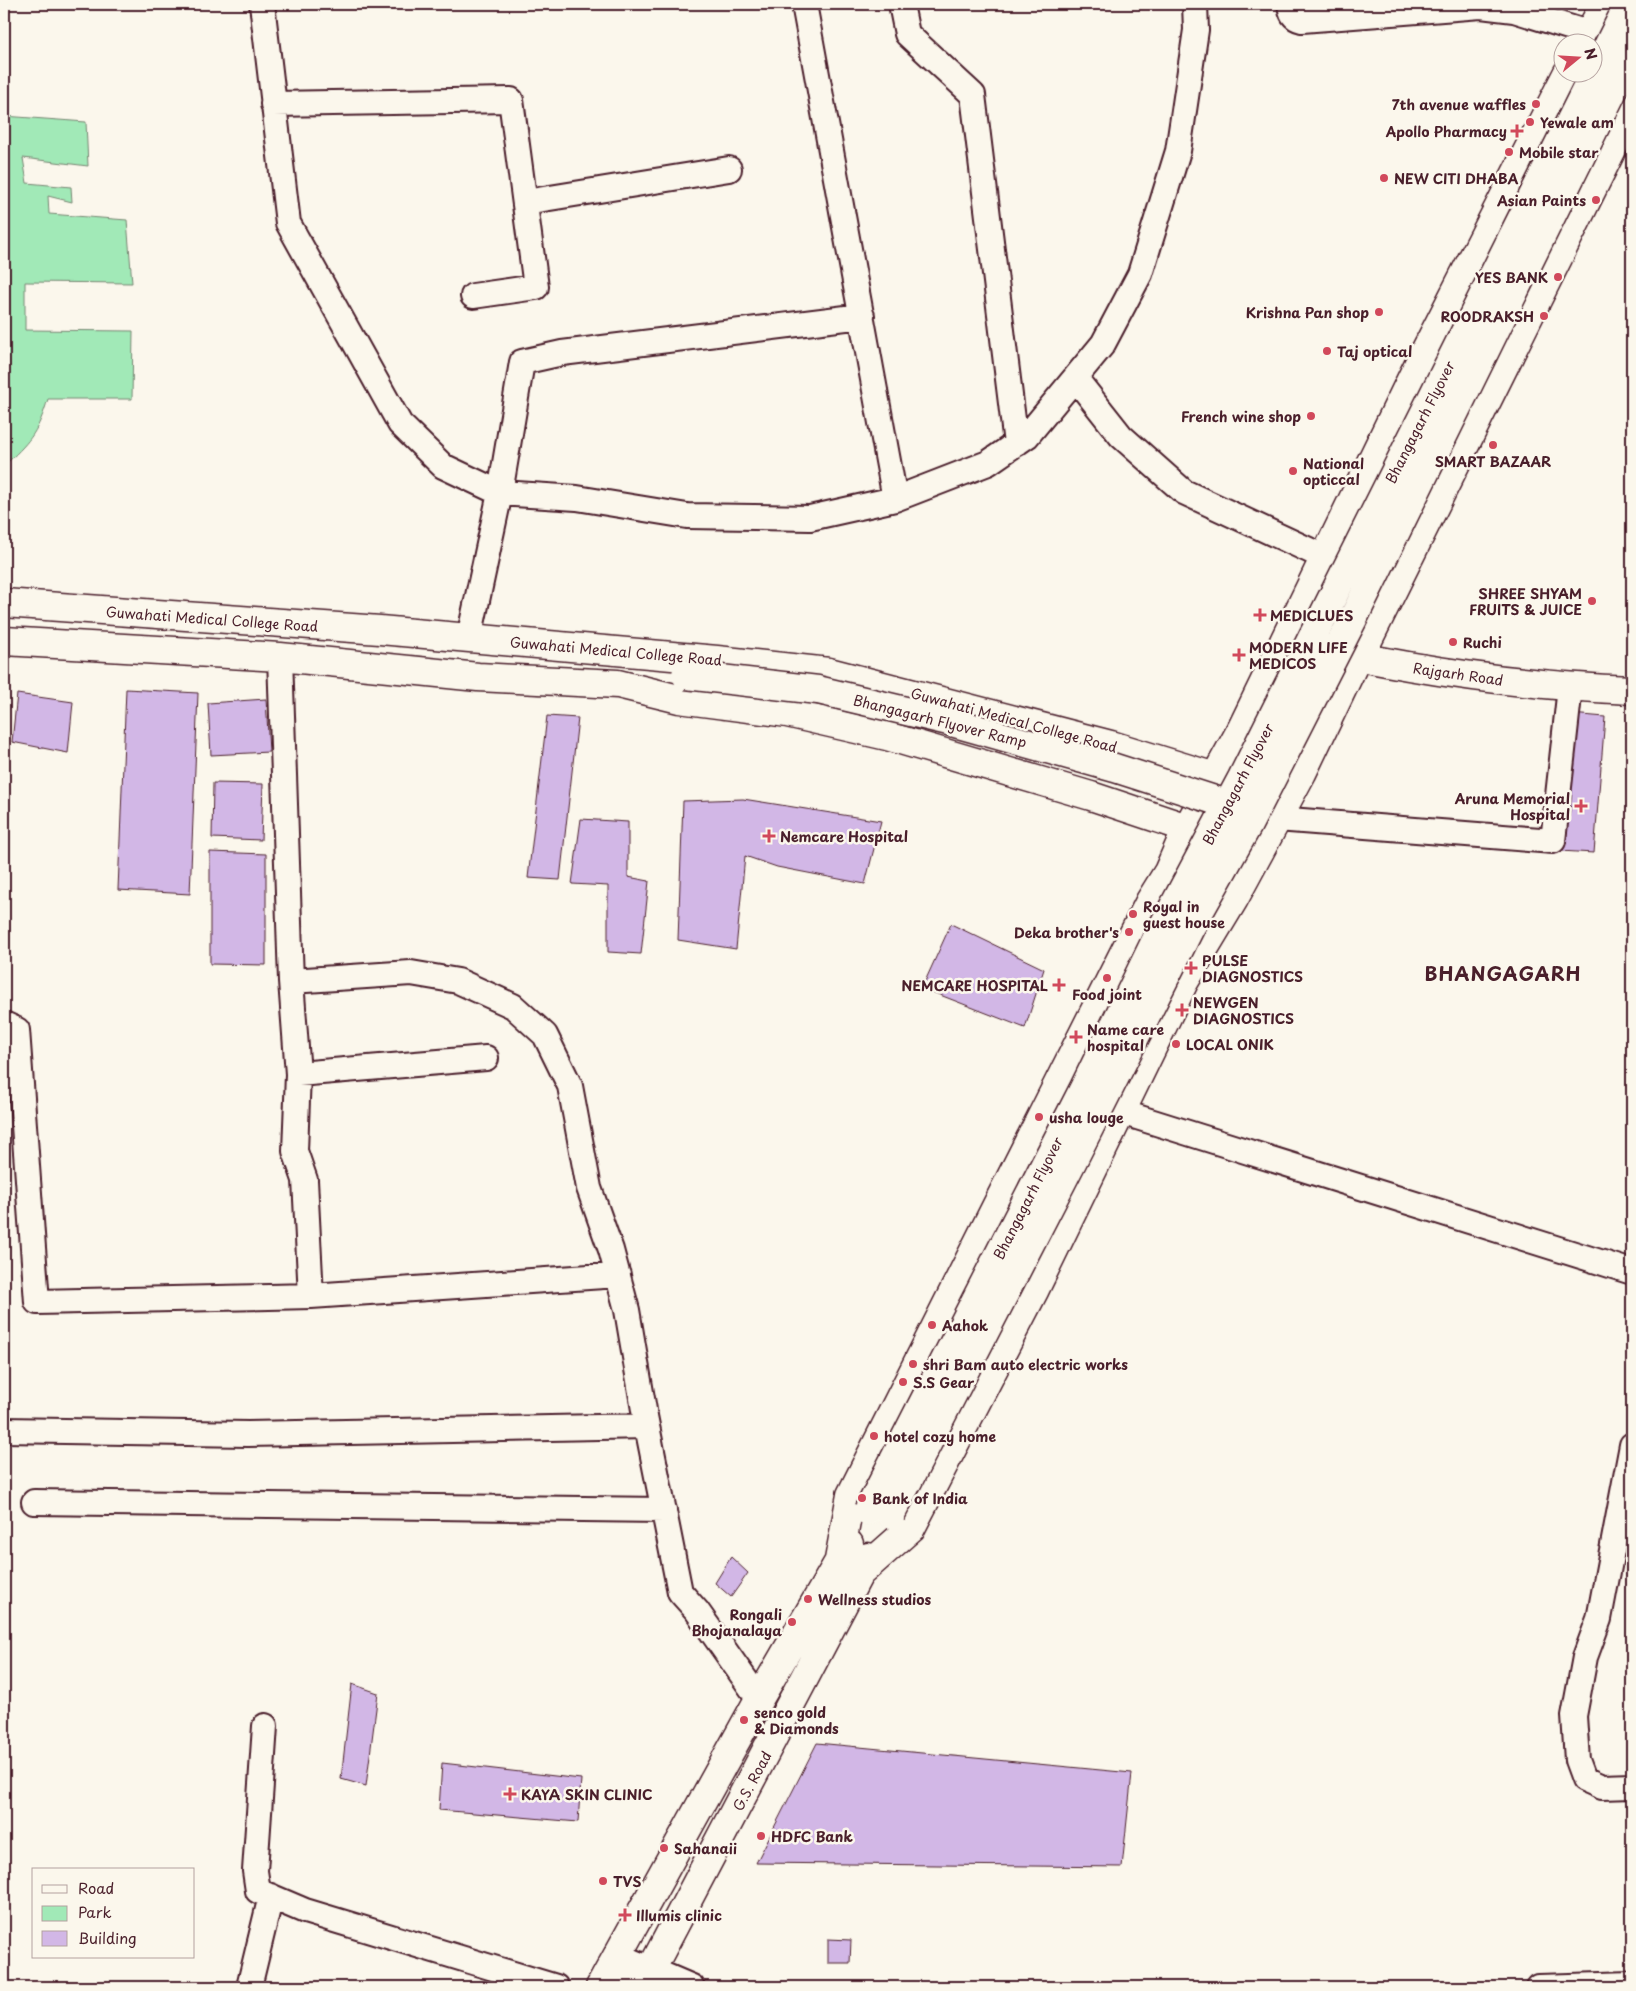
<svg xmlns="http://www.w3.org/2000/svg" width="1636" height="1991" viewBox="0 0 1636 1991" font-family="'Playpen Sans',sans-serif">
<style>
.green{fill:#a1e9b7;stroke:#768471}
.building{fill:#d2b7e6;stroke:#4a1f2b}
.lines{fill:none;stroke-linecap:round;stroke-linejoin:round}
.minor-casing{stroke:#4a1f2b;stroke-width:28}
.major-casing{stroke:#4a1f2b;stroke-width:31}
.minor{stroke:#fbf7ec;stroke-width:24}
.major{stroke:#fbf7ec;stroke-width:28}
.major-bridge-casing{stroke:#4a1f2b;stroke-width:31;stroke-linecap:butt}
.major-bridge{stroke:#fbf7ec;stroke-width:28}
.poi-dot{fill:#d1495b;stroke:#fbf7ec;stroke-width:2}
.labels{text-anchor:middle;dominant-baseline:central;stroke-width:5;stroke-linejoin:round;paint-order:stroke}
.poi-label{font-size:14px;font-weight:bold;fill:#4a1f2b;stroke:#fbf7ec;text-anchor:start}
.street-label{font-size:14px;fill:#4a1f2b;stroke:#fbf7ec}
.district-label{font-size:19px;font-weight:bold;letter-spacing:1px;fill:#4a1f2b;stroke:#fbf7ec}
</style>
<rect width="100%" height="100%" fill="#fbf7ec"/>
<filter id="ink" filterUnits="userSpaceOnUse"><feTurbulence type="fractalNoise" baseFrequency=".02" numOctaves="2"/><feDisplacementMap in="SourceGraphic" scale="10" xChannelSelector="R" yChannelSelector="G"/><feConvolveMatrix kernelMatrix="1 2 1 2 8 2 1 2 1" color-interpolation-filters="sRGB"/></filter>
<g filter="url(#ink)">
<path class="green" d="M4,116L86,122L88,166L23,158L27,183L71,187L72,202L48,196L49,214L127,220L132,283L25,282V330L133,331L132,399H48C38,431 32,439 8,462H4Z"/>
<path class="building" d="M126,689L198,693L190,894L118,890Z
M17,694L73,702L68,753L12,742Z
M266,699L269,752L211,755L208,703Z
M1571,714L1605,717L1594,853L1560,851Z
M547,716L578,718L560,880L528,878Z
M213,783L263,784L261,840L212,838Z
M743,799L881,821L865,884L777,867L745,856L736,949L678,940L683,801Z
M581,819L628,822V877L649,881L641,954L608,952V886L572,884Z
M210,852L266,854V965L210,964Z
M951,924L1044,969L1025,1028L922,988Z
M731,1557L748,1573L731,1597L715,1583Z
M352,1684L378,1693L366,1786L341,1779Z
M817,1743L1132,1773L1122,1867L756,1863Z
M442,1763L581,1779L578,1822L439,1810Z
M828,1939L851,1940L850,1963H828Z"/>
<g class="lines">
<g class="minor-casing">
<path id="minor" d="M262,4L288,223L400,424L443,466L500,493L469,638
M804,4L895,499
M901,4L907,34L973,95L1016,444
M1290,4C1291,13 1293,18 1302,20L1481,6L1514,10L1588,33
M273,104L511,100L536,287L473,296
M525,202L729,169
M862,316L562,353L522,362L500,493L577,498L687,516L810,518L895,499L988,463L1027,436L1103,344L1140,274L1178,151L1196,30L1195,4
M1076,379L1121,436L1184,492L1326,558
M280,657L291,981L298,1074L295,1151L305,1180L311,1296
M1277,819L1553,841L1570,687
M291,981L411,973L458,981L513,1006L545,1035L570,1086L589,1188L611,1250L627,1310L645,1416L680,1592L697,1611L759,1699
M4,1024L17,1030L37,1302L311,1296L618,1275
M298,1074L486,1058
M1121,1112L1632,1272
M4,1430L248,1434L647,1426
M1632,1445L1599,1619L1585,1657L1574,1716L1577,1760L1584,1779L1602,1787L1632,1786
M34,1502L664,1510
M265,1726L255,1871L258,1891L305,1911L556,1987
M617,1955L692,1987
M608,1972L641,1987
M249,1987L271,1896
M1539,1987L1632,1984"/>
</g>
<g class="major-casing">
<path id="major" d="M1584,42L1605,4
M4,603L380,630L717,660L829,672L1111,745L1215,777
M1286,640C1401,669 1513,685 1632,690
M4,641L280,657L478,677L618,684L679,699L787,713L887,736L1091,796L1187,828
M839,1560L851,1495L1150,901L1168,872L1187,828L1241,730L1420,361L1568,72
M860,1573L911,1528L1035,1289L1184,982L1234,899L1302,773L1357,658L1367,642L1632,109
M600,1987L759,1699L849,1544
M642,1987L868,1557"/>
</g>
<use href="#minor" class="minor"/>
<use href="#major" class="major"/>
<g class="major-bridge-casing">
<path id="major-bridge" d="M686,675L818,690L948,721L1115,768L1227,804
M868,1511L1084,1088L1159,934L1242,778L1622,18
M891,1514L1071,1164L1189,930L1248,825L1352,621L1632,52"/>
</g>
<use href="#major-bridge" class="major-bridge"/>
</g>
</g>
<g class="poi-dot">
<circle cx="1536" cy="104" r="5"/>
<circle cx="1530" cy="122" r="5"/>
<path d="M1514.5 123.5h5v5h5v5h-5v5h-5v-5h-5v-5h5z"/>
<circle cx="1509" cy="152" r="5"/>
<circle cx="1384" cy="178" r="5"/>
<circle cx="1596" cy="200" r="5"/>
<circle cx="1558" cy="277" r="5"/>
<circle cx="1379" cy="312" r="5"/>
<circle cx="1544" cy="316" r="5"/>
<circle cx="1327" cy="351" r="5"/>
<circle cx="1311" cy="416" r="5"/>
<circle cx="1493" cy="445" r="5"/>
<circle cx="1293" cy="471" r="5"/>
<circle cx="1592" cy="601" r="5"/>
<path d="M1257.5 607.5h5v5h5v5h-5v5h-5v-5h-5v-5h5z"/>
<circle cx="1453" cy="642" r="5"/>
<path d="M1236.5 647.5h5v5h5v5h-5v5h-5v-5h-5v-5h5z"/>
<path d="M1578.5 798.5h5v5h5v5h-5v5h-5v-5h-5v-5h5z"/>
<path d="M766.5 828.5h5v5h5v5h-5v5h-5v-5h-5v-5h5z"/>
<circle cx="1133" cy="914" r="5"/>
<circle cx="1129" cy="932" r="5"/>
<path d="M1188.5 960.5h5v5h5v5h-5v5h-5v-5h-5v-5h5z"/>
<circle cx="1107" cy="978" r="5"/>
<path d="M1056.5 977.5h5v5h5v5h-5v5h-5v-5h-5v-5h5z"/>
<path d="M1179.5 1002.5h5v5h5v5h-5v5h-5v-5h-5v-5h5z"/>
<path d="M1073.5 1029.5h5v5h5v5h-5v5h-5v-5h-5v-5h5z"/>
<circle cx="1176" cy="1044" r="5"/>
<circle cx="1039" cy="1117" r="5"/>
<circle cx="932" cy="1325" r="5"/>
<circle cx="913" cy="1364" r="5"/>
<circle cx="903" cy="1382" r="5"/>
<circle cx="874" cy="1436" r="5"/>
<circle cx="862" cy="1498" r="5"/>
<circle cx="808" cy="1599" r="5"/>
<circle cx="792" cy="1622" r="5"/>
<circle cx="744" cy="1720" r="5"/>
<path d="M507.5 1786.5h5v5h5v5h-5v5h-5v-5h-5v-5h5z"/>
<circle cx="761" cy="1836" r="5"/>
<circle cx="664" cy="1848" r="5"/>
<circle cx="603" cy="1881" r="5"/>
<path d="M622.5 1907.5h5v5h5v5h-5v5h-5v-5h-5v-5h5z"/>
</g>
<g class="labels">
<g class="poi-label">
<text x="1526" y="104" text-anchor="end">7th avenue waffles</text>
<text x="1540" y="122">Yewale am</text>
<text x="1507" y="131" text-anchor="end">Apollo Pharmacy</text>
<text x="1519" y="152">Mobile star</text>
<text x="1394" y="178">NEW CITI DHABA</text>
<text x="1586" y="200" text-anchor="end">Asian Paints</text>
<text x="1548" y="277" text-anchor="end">YES BANK</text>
<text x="1369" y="312" text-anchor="end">Krishna Pan shop</text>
<text x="1534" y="316" text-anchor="end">ROODRAKSH</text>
<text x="1337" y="351">Taj optical</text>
<text x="1301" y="416" text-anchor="end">French wine shop</text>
<text x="1493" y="461" text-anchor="middle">SMART BAZAAR</text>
<text x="1303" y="463">National<tspan x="1303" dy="16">opticcal</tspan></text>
<text x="1582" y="593" text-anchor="end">SHREE SHYAM<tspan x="1582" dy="16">FRUITS &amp; JUICE</tspan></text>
<text x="1270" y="615">MEDICLUES</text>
<text x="1463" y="642">Ruchi</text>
<text x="1249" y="647">MODERN LIFE<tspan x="1249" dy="16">MEDICOS</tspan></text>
<text x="1570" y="798" text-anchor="end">Aruna Memorial<tspan x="1570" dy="16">Hospital</tspan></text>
<text x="780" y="836">Nemcare Hospital</text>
<text x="1143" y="906">Royal in<tspan x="1143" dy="16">guest house</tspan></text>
<text x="1119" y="932" text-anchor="end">Deka brother's</text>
<text x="1202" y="960">PULSE<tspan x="1202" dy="16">DIAGNOSTICS</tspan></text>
<text x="1048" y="985" text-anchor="end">NEMCARE HOSPITAL</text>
<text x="1107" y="994" text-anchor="middle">Food joint</text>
<text x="1193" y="1002">NEWGEN<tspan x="1193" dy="16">DIAGNOSTICS</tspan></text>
<text x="1087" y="1029">Name care<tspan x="1087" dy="16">hospital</tspan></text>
<text x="1186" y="1044">LOCAL ONIK</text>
<text x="1049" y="1117">usha louge</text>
<text x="942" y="1325">Aahok</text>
<text x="923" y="1364">shri Bam auto electric works</text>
<text x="913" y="1382">S.S Gear</text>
<text x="884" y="1436">hotel cozy home</text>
<text x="872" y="1498">Bank of India</text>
<text x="818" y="1599">Wellness studios</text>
<text x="782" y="1614" text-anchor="end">Rongali<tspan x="782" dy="16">Bhojanalaya</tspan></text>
<text x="754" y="1712">senco gold<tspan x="754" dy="16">&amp; Diamonds</tspan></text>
<text x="521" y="1794">KAYA SKIN CLINIC</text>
<text x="771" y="1836">HDFC Bank</text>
<text x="674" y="1848">Sahanaii</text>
<text x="613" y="1881">TVS</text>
<text x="636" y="1915">Illumis clinic</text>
</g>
<g class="street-label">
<text transform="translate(1420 422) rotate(-63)">Bhangagarh Flyover</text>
<text transform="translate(212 619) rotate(4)">Guwahati Medical College Road</text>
<text transform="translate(616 651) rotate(5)">Guwahati Medical College Road</text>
<text transform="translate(1458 674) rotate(8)">Rajgarh Road</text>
<text transform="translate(1014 720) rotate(15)">Guwahati Medical College Road</text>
<text transform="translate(940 721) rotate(14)">Bhangagarh Flyover Ramp</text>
<text transform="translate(1238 784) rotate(-62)">Bhangagarh Flyover</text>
<text transform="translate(1028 1198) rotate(-63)">Bhangagarh Flyover</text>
<text transform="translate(752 1781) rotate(-62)">G.S. Road</text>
</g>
<g class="district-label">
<text x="1503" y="973">BHANGAGARH</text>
</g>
</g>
<rect width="1636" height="1991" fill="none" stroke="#fbf7ec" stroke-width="20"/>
<rect x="10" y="10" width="1616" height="1971" fill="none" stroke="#4a1f2b" stroke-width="2" filter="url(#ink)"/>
<rect x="32" y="1868" width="162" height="90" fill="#fbf7ec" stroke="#b4a19f"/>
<rect x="42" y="1885" width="25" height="8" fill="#fbf7ec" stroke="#b4a19f"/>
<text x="78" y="1894" font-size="15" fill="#4a1f2b">Road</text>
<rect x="42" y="1906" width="25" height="15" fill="#a1e9b7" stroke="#b4a19f"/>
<text x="78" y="1918" font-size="15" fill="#4a1f2b">Park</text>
<rect x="42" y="1931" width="25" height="15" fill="#d2b7e6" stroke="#b4a19f"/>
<text x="78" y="1944" font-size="15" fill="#4a1f2b">Building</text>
<g transform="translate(1578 58) rotate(72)"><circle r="24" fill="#fbf7ec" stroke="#b4a19f"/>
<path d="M0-4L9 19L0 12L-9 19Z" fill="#d1495b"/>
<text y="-8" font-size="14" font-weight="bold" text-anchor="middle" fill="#4a1f2b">N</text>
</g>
</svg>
